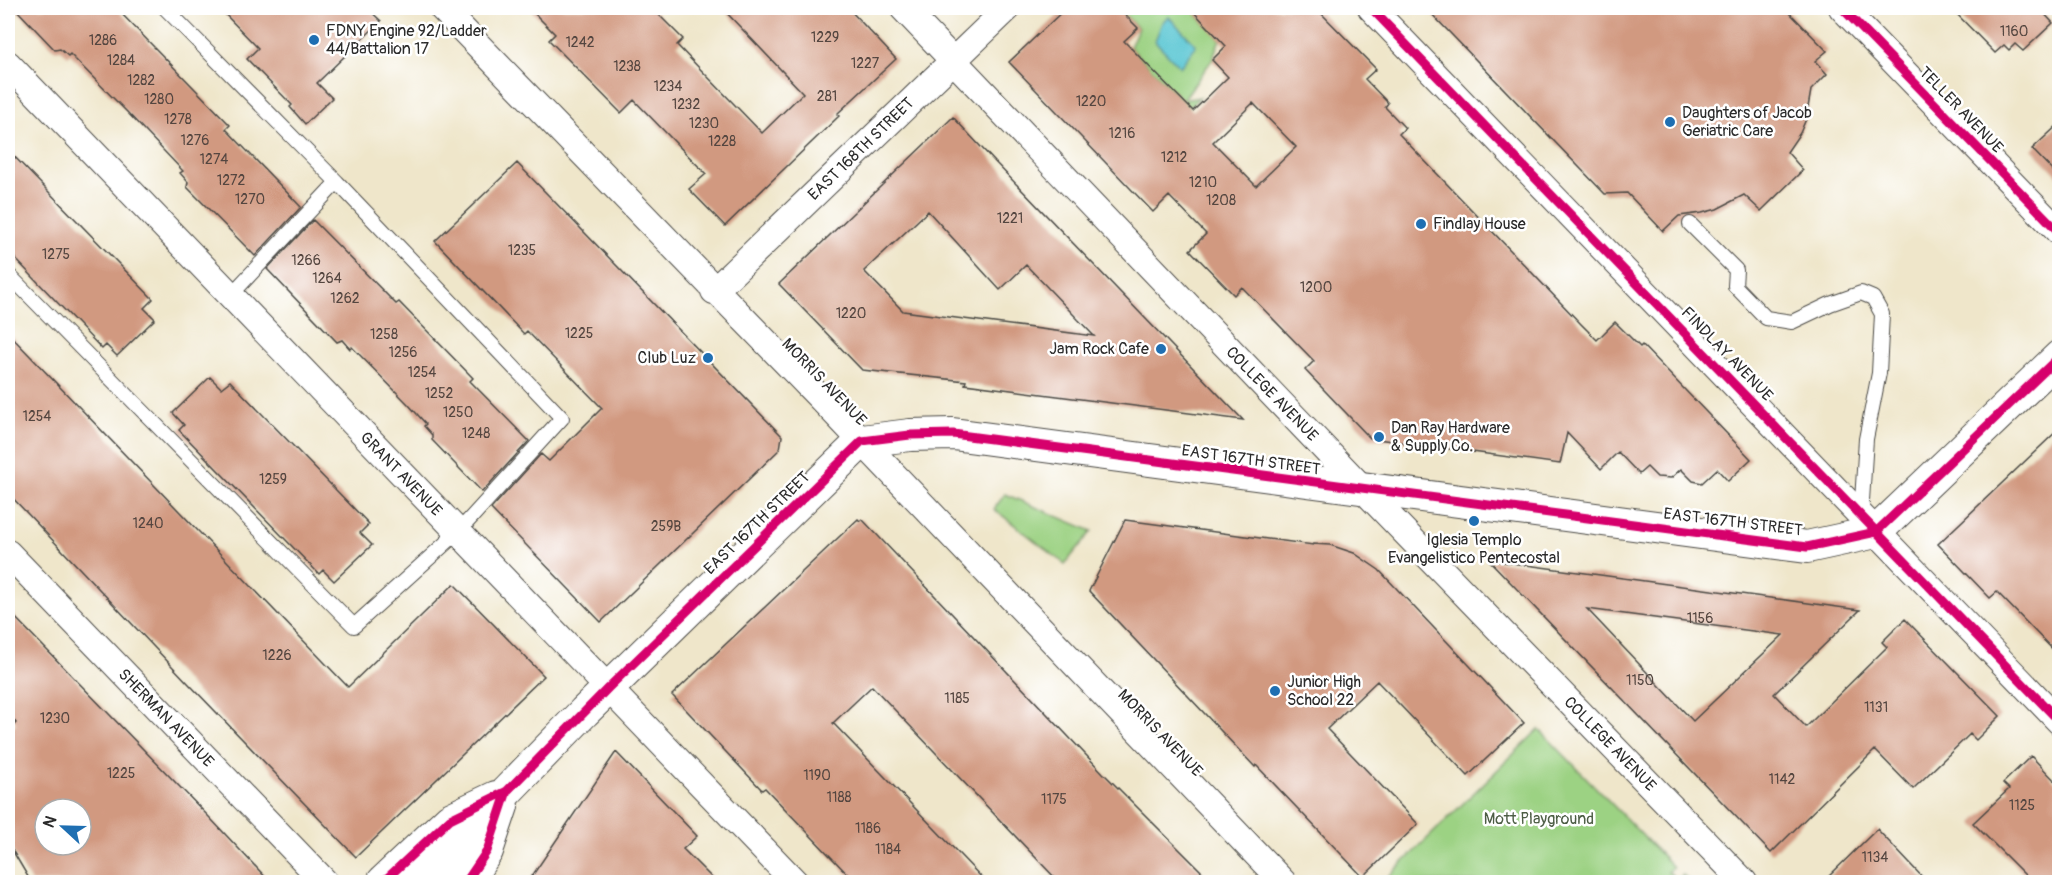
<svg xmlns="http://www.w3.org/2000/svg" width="2067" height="890" viewBox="0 0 2067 890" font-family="Pangolin,sans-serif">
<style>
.green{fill:#9cd283;stroke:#647e57;stroke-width:1.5}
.water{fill:#5cc7d4;stroke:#447980;stroke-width:1.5}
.building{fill:#d19980;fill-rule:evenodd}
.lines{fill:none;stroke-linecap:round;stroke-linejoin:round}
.service-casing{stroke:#484743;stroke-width:16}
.minor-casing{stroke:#484743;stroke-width:28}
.tertiary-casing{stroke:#484743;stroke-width:34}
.service{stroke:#fff;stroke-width:14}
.minor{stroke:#fff;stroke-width:26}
.tertiary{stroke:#fff;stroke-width:32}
.cycleway-casing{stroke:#fff;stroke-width:13}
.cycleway{stroke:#d6006c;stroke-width:9}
.poi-dot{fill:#1f6fb2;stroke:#fff;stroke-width:2}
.labels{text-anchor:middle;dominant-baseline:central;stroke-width:5;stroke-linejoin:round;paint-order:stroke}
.number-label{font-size:14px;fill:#544640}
.poi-label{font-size:16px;fill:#2b2b2b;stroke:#fff;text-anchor:start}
.street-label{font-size:16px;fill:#2b2b2b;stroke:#fff}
.park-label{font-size:16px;fill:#4d5d45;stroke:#fff}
</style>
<rect width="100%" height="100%" fill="#fff"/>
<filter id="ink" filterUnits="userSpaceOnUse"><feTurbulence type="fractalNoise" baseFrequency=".0167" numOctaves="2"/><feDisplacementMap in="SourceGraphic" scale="12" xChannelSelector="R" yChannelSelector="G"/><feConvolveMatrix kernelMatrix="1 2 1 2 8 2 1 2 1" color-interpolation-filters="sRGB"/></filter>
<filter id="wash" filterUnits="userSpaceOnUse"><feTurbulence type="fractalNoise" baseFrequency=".008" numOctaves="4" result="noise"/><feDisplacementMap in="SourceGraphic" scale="24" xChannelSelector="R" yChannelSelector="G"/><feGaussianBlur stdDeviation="1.35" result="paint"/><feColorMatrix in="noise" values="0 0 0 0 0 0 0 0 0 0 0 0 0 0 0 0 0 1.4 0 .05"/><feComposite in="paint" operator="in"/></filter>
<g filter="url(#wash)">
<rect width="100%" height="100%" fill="#efe6ca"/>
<path class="green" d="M1118,8H1190L1220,39L1212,60L1183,100L1200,97L1140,153L1182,100L1130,47L1138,28Z
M1005,494L1092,531L1065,564L994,509Z
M1539,729L1673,867L1668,871L1677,880L1683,875L1691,882H1383Z"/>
<path class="water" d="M1168,16L1195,44V47L1180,67L1155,41L1162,23Z"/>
<g id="blocks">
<path class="building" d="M15,8H116L230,125L226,129L301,207L255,256L187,187L188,182L180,173L183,171L127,112L70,54L68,56L60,49L55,50Z
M219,8H367L381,21L317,83L332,98L305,124L290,107L292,105L247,59L258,48Z
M529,8H652L683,39L677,45L762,133L803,93L722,8H848L896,59L837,114L839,116L725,226L689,189L706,174L634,100L621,113L549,40L555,34Z
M1066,8H1118L1138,28L1124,41L1193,111L1228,77L1212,60L1226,46L1190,8H1316L1376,69L1365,79L1388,103L1385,107L1405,128L1399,134L1581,324L1597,340L1615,322L1640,347L1642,345L1751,459L1728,481L1717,469L1702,483L1693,481L1681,469L1671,478L1657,477L1647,467L1639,474L1618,452L1601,469L1567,433L1560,464L1370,438L1305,370L1314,361L1242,287L1234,295L1190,250L1206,234L1169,196L1153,212L1009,62ZM1253,103L1296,147L1256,186L1213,142Z
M1426,8H1785L1827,51L1815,61L1827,74L1811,90L1806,119L1800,133L1787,152L1803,170L1761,211L1744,195L1717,209L1702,213L1679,216L1663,231L1627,193L1605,194Z
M1951,8H2039L2053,23L2023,51L2015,44L2009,50L2004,45L1995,53Z
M953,117L994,161L1243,420L965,384L966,381L862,370L779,284ZM928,211L1000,290L1026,265L1094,336L903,311L864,271Z
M2060,123V178L2032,149Z
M8,150L153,299L144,308L155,319L117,356L106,345L102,349L8,251Z
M517,163L782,436L780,449L601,622L491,509L541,454L549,461L602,408L527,331L524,334L435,241Z
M313,220L396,304L399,302L435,339L473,378L470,381L529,441L482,492L432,440V435L424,426L426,424L408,404L352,347L350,349L342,340L337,342L267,269Z
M8,333L348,687L454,584L544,676L356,857L189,684L8,493Z
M210,377L221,388L230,381L369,524L360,533L372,545L334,581L323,570L319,574L179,430L184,425L173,413Z
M2060,428V657L1997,592L1990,598L1938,544Z
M858,519L860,521L862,519L1103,773L1212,882H1059L872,686L833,723L986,882H855L765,788L762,790L672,695Z
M1125,520L1313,545V544L1330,545L1354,553L1379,570L1524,723L1468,776L1377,681L1327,729L1418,824L1363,877L1256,765L1255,767L1089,591Z
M1489,560L1860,610L1774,694L1806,727L1887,647L1882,642L1905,619L2000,716L1976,740L1970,734L1913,789L1875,750L1771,853ZM1587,609L1783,635L1693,721Z
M8,610L210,818L270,882H31L8,843V731L16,723L8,713ZM45,809H81V845H45Z
M616,752L697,836L683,849L716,882H528Z
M2031,756L2060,786V882H2032L1973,823L2009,789L2003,783Z
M1877,829L1927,882H1823Z"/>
</g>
</g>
<g filter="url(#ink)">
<use href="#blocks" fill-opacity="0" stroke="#484743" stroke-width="1.5"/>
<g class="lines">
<g class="service-casing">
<path id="service" d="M165,8L337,182L230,296
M1690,224L1736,270L1735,286L1766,318L1792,322L1830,304L1861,293L1873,298L1882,314L1879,373L1866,439L1861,516
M8,274L354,626L458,532L562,418L337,182"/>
</g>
<g class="minor-casing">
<path id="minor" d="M442,8L832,410L1283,882
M903,8L1364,490L1744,882
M1371,8L2060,722
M1842,8L2060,233
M8,64L795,882
M714,291L1008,8
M8,553L325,882"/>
</g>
<g class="tertiary-casing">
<path id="tertiary" d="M383,882L450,819L496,797
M427,882L507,791L584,712L862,441L910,435L953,434L1807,547L1876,532L2060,356
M466,882L487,851L502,806"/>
</g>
<use href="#service" class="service"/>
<use href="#minor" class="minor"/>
<use href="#tertiary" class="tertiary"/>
<g class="cycleway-casing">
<path id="cycleway" d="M1371,8L2060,722
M1842,8L2060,233
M383,882L450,819L507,791L608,688L862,441L910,435L953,434L1807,547L1876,532L2060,356
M466,882L487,851L507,791"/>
</g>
<use href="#cycleway" class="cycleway"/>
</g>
</g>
<g class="poi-dot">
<circle cx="314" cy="40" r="6"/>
<circle cx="1670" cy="122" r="6"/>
<circle cx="1421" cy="224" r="6"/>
<circle cx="1161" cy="349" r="6"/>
<circle cx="708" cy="358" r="6"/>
<circle cx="1379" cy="437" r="6"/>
<circle cx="1474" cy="521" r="6"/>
<circle cx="1275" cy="691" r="6"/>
</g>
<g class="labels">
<g class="number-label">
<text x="2014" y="31">1160</text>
<text x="825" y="37">1229</text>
<text x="103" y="40">1286</text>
<text x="580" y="42">1242</text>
<text x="121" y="60">1284</text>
<text x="865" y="63">1227</text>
<text x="627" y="66">1238</text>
<text x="141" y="80">1282</text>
<text x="668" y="86">1234</text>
<text x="827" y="96">281</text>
<text x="159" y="99">1280</text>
<text x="1091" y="101">1220</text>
<text x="686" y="104">1232</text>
<text x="178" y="119">1278</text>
<text x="704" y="123">1230</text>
<text x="1122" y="133">1216</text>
<text x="195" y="140">1276</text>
<text x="722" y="141">1228</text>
<text x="1174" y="157">1212</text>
<text x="214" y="159">1274</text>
<text x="231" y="180">1272</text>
<text x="1203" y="182">1210</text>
<text x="250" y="199">1270</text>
<text x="1221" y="200">1208</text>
<text x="1010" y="218">1221</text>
<text x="522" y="250">1235</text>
<text x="56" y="254">1275</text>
<text x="306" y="260">1266</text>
<text x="327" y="278">1264</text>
<text x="1316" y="287">1200</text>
<text x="345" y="298">1262</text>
<text x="851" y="313">1220</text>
<text x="579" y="333">1225</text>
<text x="384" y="334">1258</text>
<text x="403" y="352">1256</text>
<text x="422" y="372">1254</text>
<text x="439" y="393">1252</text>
<text x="458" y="412">1250</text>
<text x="37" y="416">1254</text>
<text x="476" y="433">1248</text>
<text x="273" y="479">1259</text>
<text x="148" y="523">1240</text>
<text x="666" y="526">259B</text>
<text x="1700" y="618">1156</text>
<text x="277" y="655">1226</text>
<text x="1640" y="680">1150</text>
<text x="957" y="698">1185</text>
<text x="1876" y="707">1131</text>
<text x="55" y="718">1230</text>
<text x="121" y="773">1225</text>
<text x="817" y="775">1190</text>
<text x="1782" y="779">1142</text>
<text x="839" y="797">1188</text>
<text x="1054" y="799">1175</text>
<text x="2022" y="805">1125</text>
<text x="868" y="828">1186</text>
<text x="888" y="849">1184</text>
<text x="1875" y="857">1134</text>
</g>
<g class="poi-label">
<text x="326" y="31">FDNY Engine 92/Ladder<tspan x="326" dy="18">44/Battalion 17</tspan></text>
<text x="1682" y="113">Daughters of Jacob<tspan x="1682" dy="18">Geriatric Care</tspan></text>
<text x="1433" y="224">Findlay House</text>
<text x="1149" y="349" text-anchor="end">Jam Rock Cafe</text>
<text x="696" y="358" text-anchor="end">Club Luz</text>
<text x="1391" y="428">Dan Ray Hardware<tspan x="1391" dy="18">&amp; Supply Co.</tspan></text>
<text x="1474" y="540" text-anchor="middle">Iglesia Templo<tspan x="1474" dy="18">Evangelistico Pentecostal</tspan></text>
<text x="1287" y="682">Junior High<tspan x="1287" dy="18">School 22</tspan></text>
</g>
<g class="street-label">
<text transform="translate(1961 110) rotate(46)">TELLER AVENUE</text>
<text transform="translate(861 149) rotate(-44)">EAST 168TH STREET</text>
<text transform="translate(1727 354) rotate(46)">FINDLAY AVENUE</text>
<text transform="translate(824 382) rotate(46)">MORRIS AVENUE</text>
<text transform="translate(1272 394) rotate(46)">COLLEGE AVENUE</text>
<text transform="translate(1251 460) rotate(8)">EAST 167TH STREET</text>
<text transform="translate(401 474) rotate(46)">GRANT AVENUE</text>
<text transform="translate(1733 522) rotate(7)">EAST 167TH STREET</text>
<text transform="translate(757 523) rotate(-44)">EAST 167TH STREET</text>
<text transform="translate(166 718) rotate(46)">SHERMAN AVENUE</text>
<text transform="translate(1160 733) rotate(46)">MORRIS AVENUE</text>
<text transform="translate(1610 744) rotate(46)">COLLEGE AVENUE</text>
</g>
<g class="park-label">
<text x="1539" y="819">Mott Playground</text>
</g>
</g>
<rect width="2067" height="890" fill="none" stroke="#fff" stroke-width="30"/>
<g transform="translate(63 827) rotate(292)"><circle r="28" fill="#ffffff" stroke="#aaaaaa" stroke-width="1.5"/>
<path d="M0-4.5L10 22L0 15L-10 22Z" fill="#1f6fb2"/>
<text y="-9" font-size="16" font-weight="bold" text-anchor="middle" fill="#2b2b2b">N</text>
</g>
</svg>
